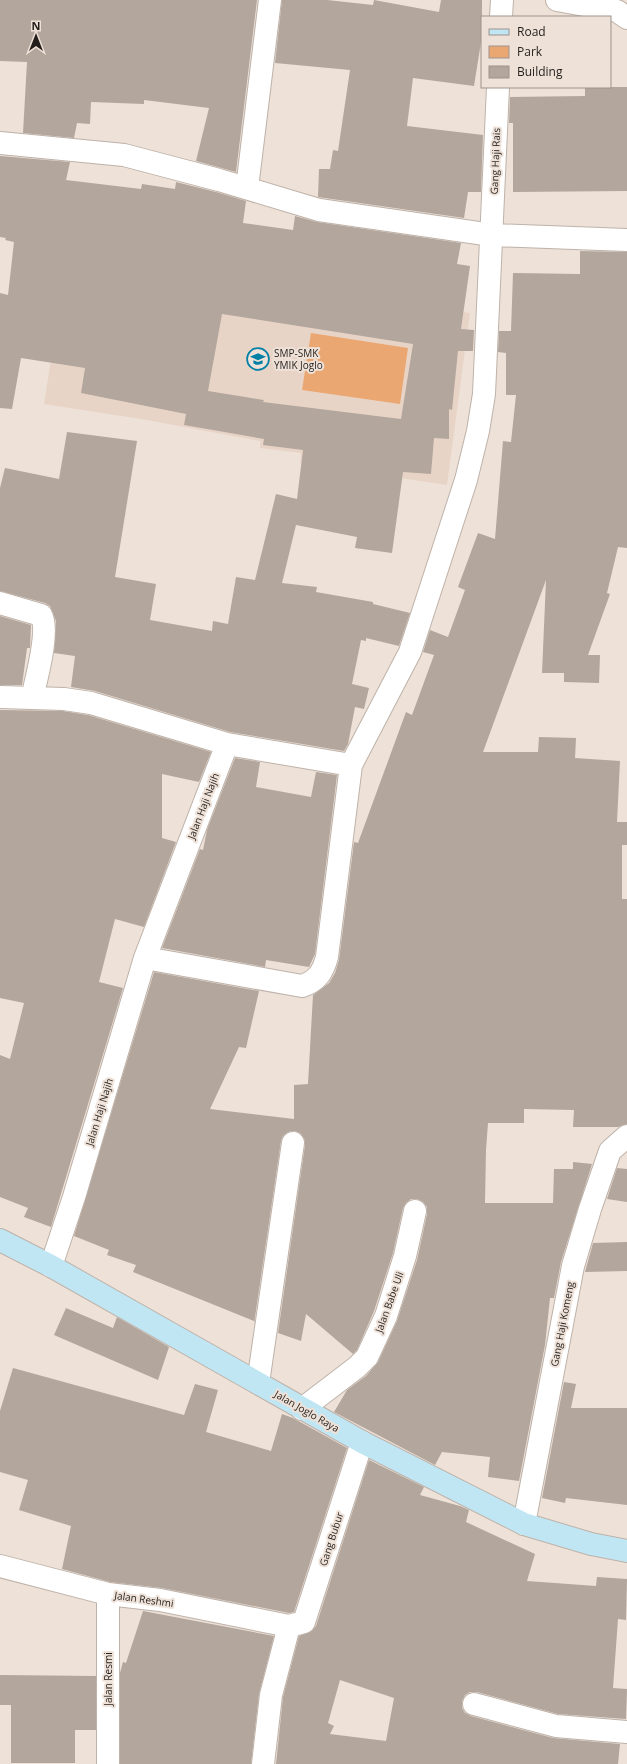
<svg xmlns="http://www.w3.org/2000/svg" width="627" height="1764" viewBox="0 0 627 1764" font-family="'Open Sans',sans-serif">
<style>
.built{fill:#e8d4c6}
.green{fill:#eaa772}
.building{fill:#b2a69d;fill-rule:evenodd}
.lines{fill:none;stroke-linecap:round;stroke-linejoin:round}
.minor-casing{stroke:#beb2a9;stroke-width:24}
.secondary-casing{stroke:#beb2a9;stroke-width:24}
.minor{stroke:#fff;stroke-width:22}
.secondary{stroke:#c0e6f4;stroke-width:22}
.labels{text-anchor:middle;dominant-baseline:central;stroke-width:4;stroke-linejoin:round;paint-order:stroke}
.street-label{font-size:10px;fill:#231e1b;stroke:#eee1d8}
.poi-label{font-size:10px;fill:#231e1b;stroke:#eee1d8;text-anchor:start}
</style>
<rect width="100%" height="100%" fill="#eee1d8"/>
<path class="built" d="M177,261L470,313L447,485L300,463L301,453L260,448V441L147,420L44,404L65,270Z"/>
<path class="green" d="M311,333L408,348L400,404L302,390Z"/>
<path class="building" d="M0,0H257L236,172L196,161L209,108L144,100V104L91,102L90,124L77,123L74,138L23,133L27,62L0,61Z
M282,0H327L373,5L374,0L439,12L441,0H482V36L474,86L413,78L407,126L483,135L481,192H468L464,218L318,197L319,169H330L333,150L338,151L350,70L275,63Z
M585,87H627V191L513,192V123H509L510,97L585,96Z
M0,156L70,162L66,180L141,189L142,184L175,189L176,182L216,192L246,201L243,223L293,230L295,216L317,222L461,243L457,264L470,266L461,329L474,330L473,351H458L452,410L449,409V439L434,438L431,474L403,472L392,553L355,548L357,537L296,525L282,583L317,587L316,592L373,602V604L410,613L399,646L366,638V641L361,640L352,684L369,688L364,709L355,707L348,744L344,751L230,732L95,691L71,687L75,656L54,653L56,621L50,606L45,603L0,591V488L5,468L59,479L67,432L137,441L115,577L156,584L150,620L212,631L213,621L228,624L236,577L255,580L276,494L297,499L303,450L263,445L264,439L184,425L186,414L81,393L85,368L21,358L12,409L0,408V293L8,295L14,242L5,240L6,238L0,237ZM222,314L413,344L401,419L263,402L264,400L208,391Z
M580,251L627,252V548L618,547L607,593L610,594L588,655H600L599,683L564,682V673H542L546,580L483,752H538L539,737L576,738L575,758L620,761L617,822H627V845H622V899H627V1124L618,1127H573L574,1110L524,1109V1123H488L486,1150L485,1203H553L554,1169H573V1162L592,1164L561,1262L554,1298H550L545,1345L519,1481L488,1477L490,1457L442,1452L435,1465L334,1412L347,1390L366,1376L378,1362L397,1321L417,1260L427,1214V1207L423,1202L417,1199H411L406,1203L403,1208L393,1253L374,1311L357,1350L353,1354L306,1314L301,1341L278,1333L305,1145L304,1138L300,1133L294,1131L288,1132L283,1136L281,1141L254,1324V1321L133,1272L136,1265L107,1255L109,1250L74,1236L154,972L259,991L246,1048L239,1047L210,1109L294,1119V1085L308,1084L313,995L329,983L335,973L339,960L354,842L358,843L406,712L412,715L434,655L423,652L430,630L448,637L465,590L458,587L478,533L495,539L503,441L511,442L516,395H506V353L498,352L499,331H511L513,273L580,274Z
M0,616L31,625L30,648H27L22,685H0Z
M0,710L63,711L88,715L211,752L199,782L162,774V838L176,842L144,927L115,919L99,982L123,988L51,1227L24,1217L28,1208L0,1197V1055L10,1059L24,1003L0,998Z
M235,758L260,762L256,787L311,797L316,772L337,775L315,954L309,967L266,960L265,967L162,948L200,849L203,850L207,830Z
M617,1168L627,1169V1202L607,1199Z
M627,1242V1271L585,1272L593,1243Z
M66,1308L113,1328L117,1317L169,1347L158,1380L54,1335Z
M13,1368L184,1415L195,1384L218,1390L206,1432L271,1451L282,1414L293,1418L347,1448L294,1612L289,1613L162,1588L110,1582L62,1569L71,1526L19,1510L28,1480L0,1472V1411Z
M564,1382L576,1384L571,1408H627V1505L566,1498L565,1503L542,1498Z
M369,1460L424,1487L420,1495L460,1506L469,1510L466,1522L535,1554L527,1581L596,1586L597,1577L627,1579L626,1620L618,1619L613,1688L627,1689L626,1719L558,1714L477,1692H470L465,1695L462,1701V1708L465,1713L471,1716L553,1738L620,1744L618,1764H276L283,1697L299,1636L312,1631L316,1626ZM340,1680L394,1698L386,1741L330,1734L334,1726L328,1723Z
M143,1611L274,1636L259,1694L251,1764H120V1673L123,1662L126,1663Z
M0,1675L96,1676V1730H75V1763H11V1705H0Z"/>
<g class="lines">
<g class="minor-casing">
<path id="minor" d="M557,0L617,11L627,18
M501,17L502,0
M0,143L124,155L219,180L319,210L492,235L627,240
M247,188L270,0
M0,603L41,615C50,630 36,680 32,698
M0,697L64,699L91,703L227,744L351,765
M145,958L302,986C317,981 323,972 327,957L351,765L410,652L466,480L478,431L484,394L498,87
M51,1266L74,1197L145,958L227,744
M258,1383L293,1143
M302,1409L357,1367L367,1357L386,1316L405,1256L415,1211
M524,1524L573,1266L590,1209L610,1151L627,1136
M0,1566L108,1594L160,1600L289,1626L304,1622L362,1442
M474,1704L556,1726L627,1732
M108,1764V1594
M263,1764L271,1695L289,1626"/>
</g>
<g class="secondary-casing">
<path id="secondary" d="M0,1240L51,1266L362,1442L524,1524L591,1544L627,1551"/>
</g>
<use href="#minor" class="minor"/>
<use href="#secondary" class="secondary"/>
</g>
<defs>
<g id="school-ring" transform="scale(1.15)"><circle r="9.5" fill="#eee1d8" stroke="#0380a6" stroke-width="1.5"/><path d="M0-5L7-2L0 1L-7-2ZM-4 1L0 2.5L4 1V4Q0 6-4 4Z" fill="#0380a6"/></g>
</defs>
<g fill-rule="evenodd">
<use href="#school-ring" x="258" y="359"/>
</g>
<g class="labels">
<g class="street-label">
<text transform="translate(495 161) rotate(-88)">Gang Haji Rais</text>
<text transform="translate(203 806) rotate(-69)">Jalan Haji Najih</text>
<text transform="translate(99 1112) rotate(-73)">Jalan Haji Najih</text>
<text transform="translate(389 1302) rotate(-70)">Jalan Babe Uli</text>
<text transform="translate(562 1324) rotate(-79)">Gang Haji Komeng</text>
<text transform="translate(307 1411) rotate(30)">Jalan Joglo Raya</text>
<text transform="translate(331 1539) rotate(-72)">Gang Bubur</text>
<text transform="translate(144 1599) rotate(8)">Jalan Reshmi</text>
<text transform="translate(108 1679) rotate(-90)">Jalan Resmi</text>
</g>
<g class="poi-label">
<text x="274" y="353">SMP-SMK<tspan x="274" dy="12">YMIK Joglo</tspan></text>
</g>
</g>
<rect x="481" y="16" width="130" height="72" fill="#eee1d8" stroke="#9d938c"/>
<rect x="489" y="29" width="20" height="6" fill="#c0e6f4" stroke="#9d938c"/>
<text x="517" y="36" font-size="12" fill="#231e1b">Road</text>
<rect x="489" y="46" width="20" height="12" fill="#eaa772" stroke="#9d938c"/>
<text x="517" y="56" font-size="12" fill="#231e1b">Park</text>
<rect x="489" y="66" width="20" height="12" fill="#b2a69d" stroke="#9d938c"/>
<text x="517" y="76" font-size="12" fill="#231e1b">Building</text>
<g transform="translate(36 36)" stroke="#eee1d8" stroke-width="3" paint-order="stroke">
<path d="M0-3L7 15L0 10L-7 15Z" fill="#231e1b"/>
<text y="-6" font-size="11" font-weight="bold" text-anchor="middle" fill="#231e1b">N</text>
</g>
</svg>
